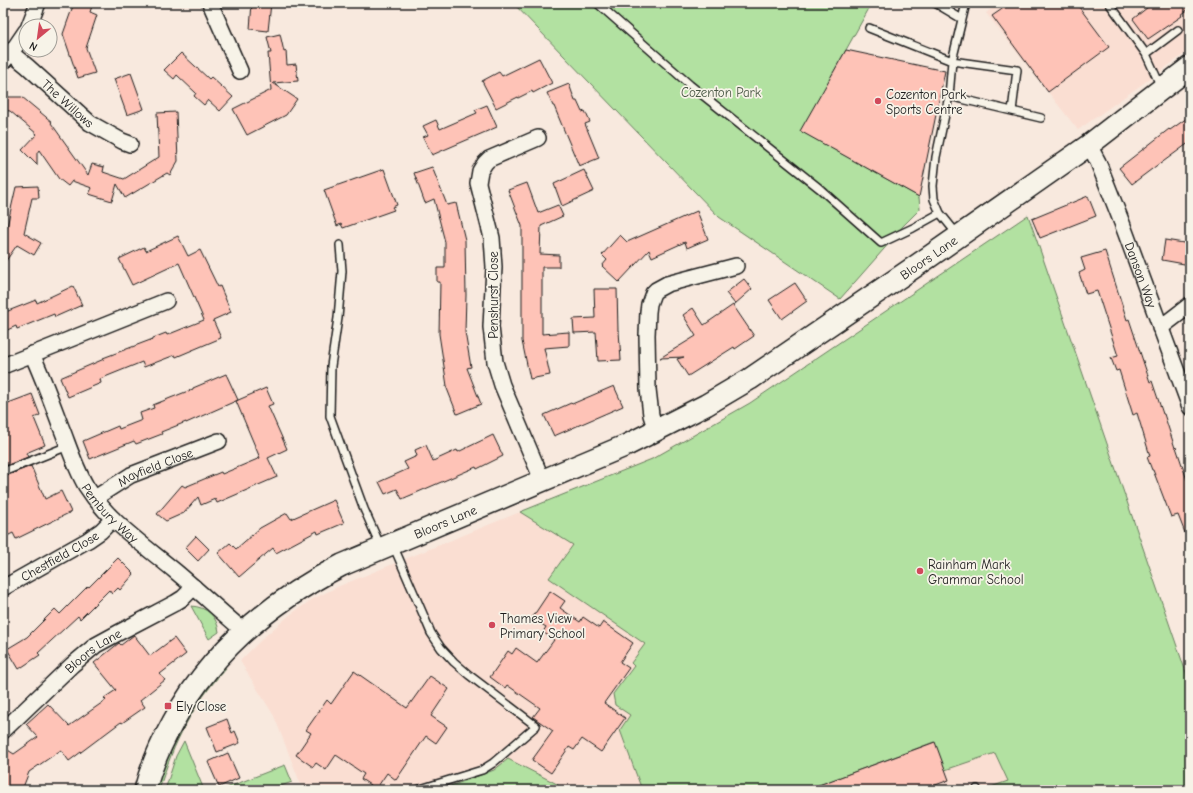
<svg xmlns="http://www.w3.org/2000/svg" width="1193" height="793" viewBox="0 0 1193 793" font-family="'Comic Neue',sans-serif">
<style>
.built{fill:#faded2}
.green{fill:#b2e1a1;stroke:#677e5e}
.building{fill:#fec3b7;stroke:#1c1c1c}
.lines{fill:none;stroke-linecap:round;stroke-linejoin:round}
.lane-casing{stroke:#1c1c1c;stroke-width:10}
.street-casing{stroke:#1c1c1c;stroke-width:18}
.secondary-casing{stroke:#1c1c1c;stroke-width:24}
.lane{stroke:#f7f3e8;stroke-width:7}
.street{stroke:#f7f3e8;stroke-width:15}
.secondary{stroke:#f7f3e8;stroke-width:21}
.poi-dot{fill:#d1495b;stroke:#f7f3e8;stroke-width:1.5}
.labels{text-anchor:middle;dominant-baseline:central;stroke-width:3.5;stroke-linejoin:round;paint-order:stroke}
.park-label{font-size:13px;fill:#495744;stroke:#f7f3e8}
.poi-label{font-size:13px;fill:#1c1c1c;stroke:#f7f3e8;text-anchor:start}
.street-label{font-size:13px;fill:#1c1c1c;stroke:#f7f3e8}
</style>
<rect width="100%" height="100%" fill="#f8e9de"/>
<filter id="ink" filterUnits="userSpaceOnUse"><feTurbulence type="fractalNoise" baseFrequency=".025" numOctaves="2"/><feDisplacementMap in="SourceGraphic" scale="8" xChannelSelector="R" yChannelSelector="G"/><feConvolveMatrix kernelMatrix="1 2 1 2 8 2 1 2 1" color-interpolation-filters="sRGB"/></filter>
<g filter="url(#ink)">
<path class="built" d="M999,3H1190V50L1078,130L986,13Z
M1028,215L1190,684V790H303L274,716L240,661L264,637L291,614L313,599L337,587L652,458L750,403Z"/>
<path class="green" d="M513,3H872L801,131L919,197L920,209L903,226L891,241L840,299L719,217Z
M1028,215L1190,684V790H989L988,788L1008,781L995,753L945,770L934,742L806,790H642L620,730L630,715L615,705L613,694L634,666L631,663L645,644L549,578L573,545L520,512L652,459L750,403Z
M191,606C207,607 217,616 219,632L209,639Z
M226,668C192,706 174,741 159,790H154L167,752L196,700L221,669Z
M184,741L204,790H165L176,756Z
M508,759L557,784L559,790H440L494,770Z
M285,765L292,782L270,790H221Z"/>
<path class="building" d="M74,3H93L90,12L97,15L86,48L95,73L78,78L63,34Z
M252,3H271L268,31L250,29Z
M1011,3H1076L1109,47L1048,92L992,16Z
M1153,3H1190V8L1181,15L1182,16L1148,39L1133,19Z
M280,34L284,52L286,51L287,65L296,64L298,81L273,83L297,99L286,115L247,135L233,109L271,90L268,53H271L267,37Z
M846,50L945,71L919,197L800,131Z
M181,53L209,79L211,77L233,97L220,111L208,100L204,105L194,96L196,93L177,75L174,79L164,70Z
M539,58L552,83L533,93L532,91L518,98V97L496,108L482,81L499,72L502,76Z
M131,73L144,109L127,115L114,79Z
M569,84L575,101H577L582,112L585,111L590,122L585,124L599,158L579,166L561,123L554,106H553L547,93Z
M3,97H22L52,122L51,123L88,175L92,164L104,167L103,172L124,179L159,157L157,113L176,112L178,161L170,175L167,173L125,198L117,184L112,201L89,194L92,188L72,181L68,186L59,179L39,150L37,153V165L22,150L37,134L10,111L3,110Z
M487,105L497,127L432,155L423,137L428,135L423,126L436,120L440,129L477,113L475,110Z
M1190,116V142L1160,164V163L1132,184L1119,168L1169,129L1170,130Z
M432,167L447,205L456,203L465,240L466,295L465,332L471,367L467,368L481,404L457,414L446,386H447L439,334L440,282H437V268H445V242L434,199L425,203L414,173Z
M384,169L397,205L392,207L394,210L343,228L341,224L337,226L324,190Z
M584,170L594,191L562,206L554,184Z
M527,183L538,213L558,205L563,216L541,226L540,254L559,255V267H542V334L569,332V346L544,348L550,375L530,379L522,341V226L508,190Z
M38,186L39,198H32L24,233L41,243L34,255L17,245L3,265V244L16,187Z
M1088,196L1096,216L1040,238L1032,219Z
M697,211L708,239L687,248L685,242L652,257L649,250L619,282L602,266L607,260L602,255L620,235L627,242Z
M178,236L188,256L200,250L218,287L220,286L231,312L213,320L221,338L176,357L175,355L144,367L142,362L100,379L101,383L68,397L60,378L104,359L103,358L153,339V338L166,333L167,335L204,320L179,263L132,285L119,259L144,247L146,251Z
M1165,240L1190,244V265L1162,260Z
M1105,251L1127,320L1129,319L1150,382L1152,381L1163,414H1164L1175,448L1176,447L1187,480L1190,479V543H1189L1178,515L1171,517L1153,470H1152L1147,457L1150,456L1137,413L1133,415L1119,370L1116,371L1111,358L1118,356L1097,291L1086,294L1079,273L1085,270L1081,258Z
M744,279L752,289L735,304L726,293Z
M795,283L807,301L782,319L769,300Z
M73,286L82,305L55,317L54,314L17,329L16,326L3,332V313L36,300L37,303Z
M594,289H617L618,331H619L621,360L598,361L596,332L574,333L573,319L595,318Z
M733,305L754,336L735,349L734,347L688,376L677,359L684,357L660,358L696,336L683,315L693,308L704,325Z
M226,374L238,400L186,423V422L161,432L162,434L136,444L134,441L90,459L83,441L118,426L119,429L142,420L140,413L154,408L153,405L193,389V388Z
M614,386L623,406L554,436L544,415L571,403L572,404Z
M266,388L273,404L268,406L287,449L268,458L277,477L217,503L215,499L201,505L198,497L184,513L166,521L157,514L182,485L185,487L221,472L222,474L260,458L236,401Z
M32,394L40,415L34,418L45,445L26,453L28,457L3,467V405Z
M493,435L503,456L477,469L476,467L402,499L397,489L385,494L379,482L408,469L404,462L417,456L415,450L426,445L433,461L457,450L458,452Z
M31,466L45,499L61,491L71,512L16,539L13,533L3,538V477Z
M334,500L344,523L318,534L317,531L276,553L273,548L239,577L218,553L230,543L236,549L260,528L287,513L291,519Z
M196,536L209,549L198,561L185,548Z
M118,558L134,574L120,590L118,588L112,594L109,590L80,619L78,616L38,653L40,655L19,669L7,649L27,637L55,609L60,614L88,586L89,587Z
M550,591L565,601L560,608L580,622L583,617L599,628L603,622L633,643L620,662L629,668L604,703L625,718L601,752L582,739L574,750L569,747L551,773L532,760L553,731L533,717L540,708L507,685L505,688L490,677L508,651L512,654L516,648L537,663L554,640L543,632L546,627L532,618Z
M134,635L150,656L174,638L186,654L160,674L165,680L140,700L145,707L122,723L121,722L69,761L61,750L29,772L22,790H3V747L14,754L38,737L26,724L48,704L69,726L106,700L104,698L116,690L94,663L119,643L121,645Z
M354,671L407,708L430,676L449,689L431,716L447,727L436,743L426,736L396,780L387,773L376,789L361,779L364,774L336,755L326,770L316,763L313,767L296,755L311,733L306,730L327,700L331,704Z
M227,719L232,733L235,731L240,743L217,752L207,727Z
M935,742L949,780L922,790H808V789Z
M228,753L239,778L219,787L208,762Z"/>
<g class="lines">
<g class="lane-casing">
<path id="lane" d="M597,3L690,85L819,188L881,243L913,228L940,213
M935,3L962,19
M1109,3L1146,54
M869,28L952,61L1017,70L1012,111L949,96
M1161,87L1146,54L1178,30
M1012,111L1041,118
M957,234L940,213L934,199L933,186L936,157L949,96L952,61L966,3
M340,245L342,271L338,318L331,366L330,416L364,509L381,547
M3,472L68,446
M393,545L423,614L431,633L441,648L454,662L469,675L536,726L493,763L482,770L417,790
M977,789V790"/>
</g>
<g class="street-casing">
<g id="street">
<path d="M210,3L240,71"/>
<path d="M29,26L38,3"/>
<path id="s1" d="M11,53L27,66L90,123L122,141L130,144"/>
<path d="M3,62L11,53L26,31"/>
<path d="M538,138L489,159L485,163L480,171L478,183L492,238L494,267L491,327L495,362L502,385L543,482"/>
<path id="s2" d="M1089,145L1098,162L1122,223L1190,407"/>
<path d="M1160,328L1190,305"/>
<path id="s3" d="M32,354C43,378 52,403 61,427C69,447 75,467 86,486C108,521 144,545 175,571C199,591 221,612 244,631"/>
<path d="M3,366L166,301"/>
<path d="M656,431L651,415L648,389L647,335L648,312L649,304L653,293L656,290L667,284L736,266"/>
<path id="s4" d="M95,498L109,489L131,475L219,441"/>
<path id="s5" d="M3,588L88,540L101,531L113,519"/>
<path id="s6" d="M3,731L72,665L96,645L118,633L175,603L183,598L194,587"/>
</g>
</g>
<g class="secondary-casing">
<g id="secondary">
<path id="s7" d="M145,790C151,766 161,744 173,722C211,651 270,602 342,565L627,445L706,405L750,379L929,257L1089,145L1190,67"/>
</g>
</g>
<use href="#lane" class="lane"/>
<use href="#street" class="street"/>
<use href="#secondary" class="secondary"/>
</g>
</g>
<g class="poi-dot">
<circle cx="878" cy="101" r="4"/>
<circle cx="920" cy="571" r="4"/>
<circle cx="492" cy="625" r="4"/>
<rect x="164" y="702" width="8" height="8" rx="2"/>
</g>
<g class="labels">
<g class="park-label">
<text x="721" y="92">Cozenton Park</text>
</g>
<g class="poi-label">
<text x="886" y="94">Cozenton Park<tspan x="886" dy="15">Sports Centre</tspan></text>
<text x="928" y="564">Rainham Mark<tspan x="928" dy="15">Grammar School</tspan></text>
<text x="500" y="618">Thames View<tspan x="500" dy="15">Primary School</tspan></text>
<text x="176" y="706">Ely Close</text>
</g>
<g class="street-label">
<text stroke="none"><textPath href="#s1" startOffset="76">The Willows</textPath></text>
<text stroke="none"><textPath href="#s7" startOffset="973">Bloors Lane</textPath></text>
<text stroke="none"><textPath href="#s2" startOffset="140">Danson Way</textPath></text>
<text transform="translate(493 295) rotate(-90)">Penshurst Close</text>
<text stroke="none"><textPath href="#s4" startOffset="68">Mayfield Close</textPath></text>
<text stroke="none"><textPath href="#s3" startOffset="179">Pembury Way</textPath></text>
<text stroke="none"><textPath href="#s7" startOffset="420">Bloors Lane</textPath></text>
<text stroke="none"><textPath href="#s5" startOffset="65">Chestfield Close</textPath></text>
<text stroke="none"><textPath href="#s6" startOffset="121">Bloors Lane</textPath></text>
</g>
</g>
<rect width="1193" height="793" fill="none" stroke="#f7f3e8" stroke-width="16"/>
<rect x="8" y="8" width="1177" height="777" fill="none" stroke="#1c1c1c" stroke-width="1.5" filter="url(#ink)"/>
<g transform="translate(38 38) rotate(209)"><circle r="19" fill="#f7f3e8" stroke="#9f9d96"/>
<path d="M0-3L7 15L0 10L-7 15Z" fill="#d1495b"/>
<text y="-6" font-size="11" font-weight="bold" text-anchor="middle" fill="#1c1c1c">N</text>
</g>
</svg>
